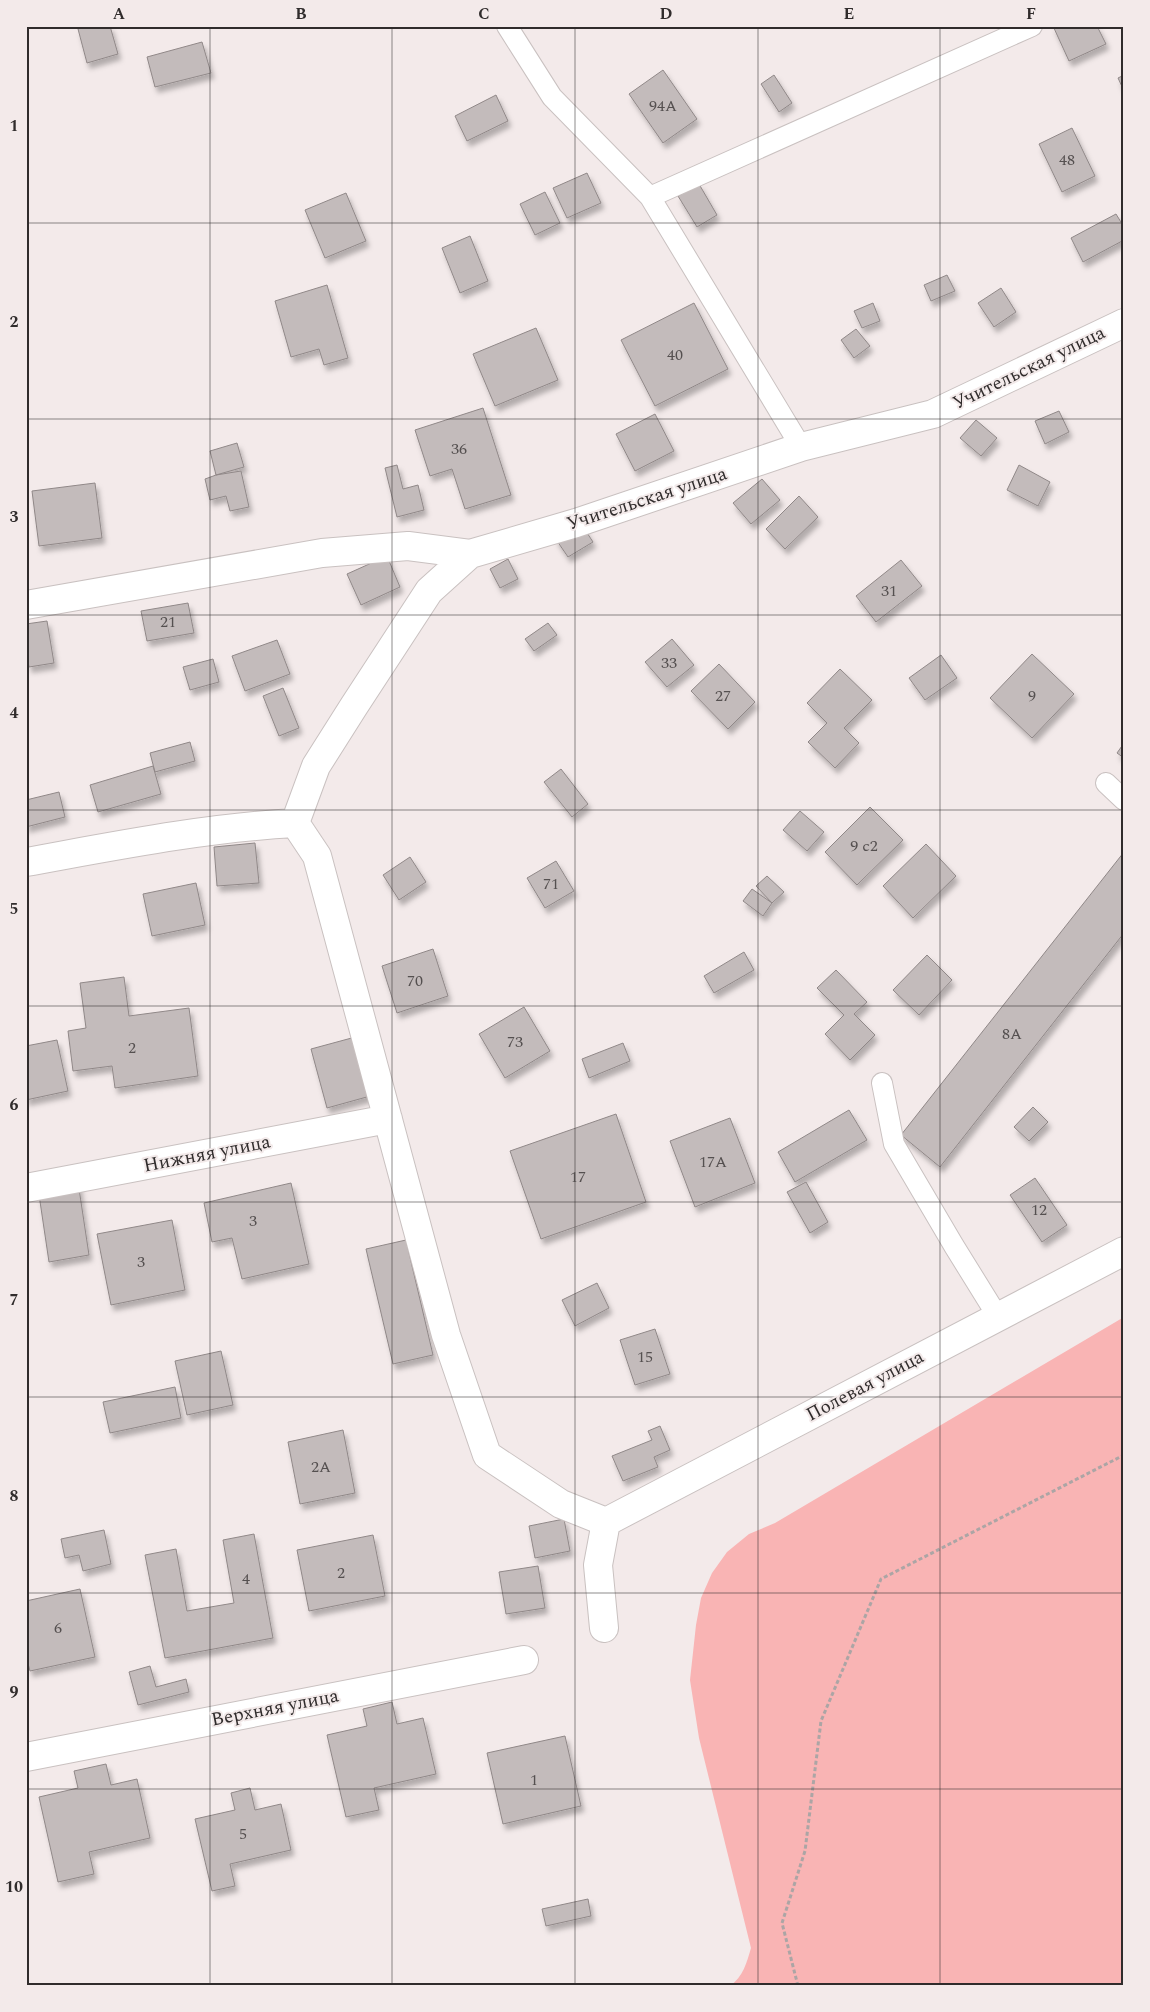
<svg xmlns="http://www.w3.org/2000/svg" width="1150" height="2012" viewBox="0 0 1150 2012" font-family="Spectral,serif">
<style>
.green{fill:#f9b4b4}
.building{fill:#c3bbbb;stroke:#908888;filter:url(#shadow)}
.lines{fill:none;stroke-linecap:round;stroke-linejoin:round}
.lane-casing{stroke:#c9c1c0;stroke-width:22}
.street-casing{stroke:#c9c1c0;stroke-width:30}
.path{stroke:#aca5a5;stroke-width:3;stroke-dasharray:4 2.5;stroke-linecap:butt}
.lane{stroke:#fff;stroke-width:20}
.street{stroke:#fff;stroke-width:28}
.grid{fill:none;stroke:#302c2c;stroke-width:1;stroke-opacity:0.55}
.labels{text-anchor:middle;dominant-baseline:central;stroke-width:4;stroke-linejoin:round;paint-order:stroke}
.number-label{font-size:16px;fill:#555050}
.street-label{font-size:19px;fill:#302c2c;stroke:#f3eaea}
.neatline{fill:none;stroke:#302c2c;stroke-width:2}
.grid-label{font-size:16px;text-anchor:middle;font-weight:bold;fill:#302c2c}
</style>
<defs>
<filter id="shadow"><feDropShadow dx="3" dy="5.5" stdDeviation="2.5" flood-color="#0004"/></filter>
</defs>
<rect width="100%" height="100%" fill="#f3eaea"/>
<path class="green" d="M1124,1317V1986H730C743,1977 747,1962 751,1948L699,1738L690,1680L696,1625L701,1598L712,1573L727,1552L749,1534L775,1523Z"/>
<path class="building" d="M86,26H110L118,54L87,63L78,29Z
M1053,26H1097L1106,44L1069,61Z
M202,42L211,73L155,87L147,57Z
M663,70L697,119L663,143L629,94Z
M774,75L792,103L779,112L761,84Z
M1124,75V91L1118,78Z
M496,95L508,121L467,141L455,116Z
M1072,128L1095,176L1062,192L1039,144Z
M587,173L601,203L567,218L553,188Z
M699,184L717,215L697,227L678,196Z
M545,192L560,223L535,235L520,204Z
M346,193L366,241L325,258L305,210Z
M1116,214L1124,227V240L1083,262L1071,238Z
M470,236L488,281L460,293L442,248Z
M947,275L955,291L931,301L924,285Z
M327,285L348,358L324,365L319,349L291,357L275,301Z
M1001,288L1016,312L994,327L978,303Z
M694,303L728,369L655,406L621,340Z
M873,303L880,321L862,328L854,311Z
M536,328L558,380L495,406L473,354Z
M856,329L870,346L854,358L841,340Z
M483,408L511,495L465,509L452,469L430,476L415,430Z
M1059,411L1069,432L1045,444L1035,421Z
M655,414L674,451L635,471L616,434Z
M976,420L997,438L981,456L960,438Z
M237,443L244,467L216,475L210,451Z
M397,465L403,489L418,485L424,510L397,517L385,468Z
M1019,465L1050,482L1038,506L1007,490Z
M241,471L249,507L230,511L226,496L210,500L205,479L216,475Z
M762,479L780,500L751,524L733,503Z
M95,483L102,538L39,546L32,491Z
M799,496L818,517L785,549L766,529Z
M580,522L593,542L568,557L555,538Z
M387,556L400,587L361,605L347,574Z
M508,559L518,579L500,588L490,569Z
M901,560L922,586L876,622L856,596Z
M188,603L194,633L147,641L141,611Z
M47,621L54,663L29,667L26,651V624Z
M548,623L557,635L534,651L525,639Z
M672,639L694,665L667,687L645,662Z
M277,640L290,674L245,691L232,656Z
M1032,654L1074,694L1032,738L990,698Z
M941,655L957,678L925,700L909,678Z
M213,659L219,682L190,690L183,667Z
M719,664L755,702L728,729L691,691Z
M840,669L872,700L844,728L859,743L835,768L808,742L827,723L807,703Z
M283,688L299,728L279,736L263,696Z
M190,742L195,761L155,772L150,753Z
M1124,743V758L1117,753Z
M153,766L161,794L98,812L90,785Z
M561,769L588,804L572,817L544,782Z
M59,792L65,817L26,827V800Z
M870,807L903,840L857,885L825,852Z
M800,811L824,832L807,851L783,830Z
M255,843L259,883L217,886L214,847Z
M926,844L956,876L913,918L883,886Z
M1124,852V933L940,1167L901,1135Z
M410,857L426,882L399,900L383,875Z
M556,861L574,891L545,908L527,878Z
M767,876L784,892L772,903L756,886Z
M196,883L205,925L152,936L143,894Z
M752,889L772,903L763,916L743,901Z
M433,949L448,996L397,1013L382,966Z
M744,952L754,970L714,993L704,976Z
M927,955L952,980L919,1015L893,990Z
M836,970L867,1002L854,1014L875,1035L850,1060L825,1034L844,1015L817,988Z
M124,977L129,1016L189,1008L198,1076L115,1088L112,1066L73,1071L68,1031L86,1028L80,983Z
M524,1007L550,1051L505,1078L479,1034Z
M359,1036L374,1095L327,1108L311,1049Z
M57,1040L68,1091L26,1100V1046Z
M623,1043L630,1061L589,1078L582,1059Z
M1033,1107L1048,1122L1029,1141L1014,1127Z
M849,1110L867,1140L795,1182L778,1152Z
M616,1114L646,1202L541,1239L510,1151Z
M730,1118L755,1183L695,1207L670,1141Z
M1035,1178L1067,1225L1042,1242L1010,1195Z
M78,1182L89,1255L49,1262L38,1188Z
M806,1182L828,1222L810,1233L787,1192Z
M291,1183L309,1264L242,1279L232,1238L212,1242L204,1203Z
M172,1220L185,1290L111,1305L97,1234Z
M406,1240L433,1355L393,1364L366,1249Z
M597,1283L609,1308L575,1326L562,1300Z
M655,1329L670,1374L635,1385L620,1340Z
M221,1351L233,1405L187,1415L175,1361Z
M175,1387L181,1418L110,1433L103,1402Z
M660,1426L670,1450L654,1457L658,1467L623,1481L612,1456L652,1440L648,1431Z
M343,1430L355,1493L300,1504L288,1442Z
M564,1519L570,1551L535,1558L529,1526Z
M104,1530L111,1564L83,1571L79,1555L65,1558L61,1539Z
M254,1534L273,1638L165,1658L145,1555L176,1549L187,1611L234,1603L223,1540Z
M373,1535L385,1596L309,1611L297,1550Z
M538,1566L545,1608L506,1614L499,1572Z
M80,1589L95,1657L30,1671L26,1656V1601Z
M150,1666L156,1687L186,1679L189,1692L138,1705L129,1672Z
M392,1702L397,1724L423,1718L436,1774L374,1788L379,1810L346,1817L327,1735L367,1726L363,1709Z
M565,1736L581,1806L503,1824L487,1753Z
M106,1764L111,1785L137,1779L150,1838L89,1852L94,1874L58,1882L39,1797L78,1788L74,1771Z
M250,1788L255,1810L281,1804L291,1850L230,1864L235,1886L212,1891L195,1819L235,1810L231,1793Z
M588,1899L591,1916L546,1926L542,1909Z"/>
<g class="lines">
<g class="lane-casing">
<path id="lane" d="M507,26L552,97L650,197L801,447
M650,197L1032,26
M1106,783L1124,800
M882,1083L894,1144L954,1246L998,1317"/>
</g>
<g class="street-casing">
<path id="street" d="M26,605L322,553L408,546L470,554
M295,823L316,766L354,706L429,591L470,554L576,523L801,447L933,414L1124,323
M295,823L317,856L446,1335L487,1455L561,1504L606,1522
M26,862C115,846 204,828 295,823
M26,1188L388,1119
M606,1522L1124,1251
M604,1628L598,1565L606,1522
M26,1757L524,1660"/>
</g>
<path class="path" d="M798,1986L782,1923L805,1851L821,1721L881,1579L1124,1455"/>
<use href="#lane" class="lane"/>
<use href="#street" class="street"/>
</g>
<path class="grid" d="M210,26V1986M392,26V1986M575,26V1986M758,26V1986M940,26V1986M26,223H1124M26,419H1124M26,615H1124M26,810H1124M26,1006H1124M26,1202H1124M26,1397H1124M26,1593H1124M26,1789H1124"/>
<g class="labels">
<g class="number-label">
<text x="663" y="106">94А</text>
<text x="1067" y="160">48</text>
<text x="675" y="355">40</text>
<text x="459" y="449">36</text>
<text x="889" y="591">31</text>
<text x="168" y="622">21</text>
<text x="669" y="663">33</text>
<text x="723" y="696">27</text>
<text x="1032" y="696">9</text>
<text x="864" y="846">9 с2</text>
<text x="551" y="884">71</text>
<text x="415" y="981">70</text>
<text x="1012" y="1034">8А</text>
<text x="515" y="1042">73</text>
<text x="132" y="1048">2</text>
<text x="713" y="1162">17А</text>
<text x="578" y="1177">17</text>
<text x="1039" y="1210">12</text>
<text x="253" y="1221">3</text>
<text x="141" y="1262">3</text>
<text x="645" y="1357">15</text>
<text x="321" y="1467">2А</text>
<text x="341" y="1573">2</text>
<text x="246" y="1579">4</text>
<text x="58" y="1628">6</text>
<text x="534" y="1780">1</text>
<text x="243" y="1834">5</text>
</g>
<g class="street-label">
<text transform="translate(1029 368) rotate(-26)">Учительская улица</text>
<text transform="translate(647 499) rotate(-18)">Учительская улица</text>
<text transform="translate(207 1154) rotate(-11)">Нижняя улица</text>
<text transform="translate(865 1386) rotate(-28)">Полевая улица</text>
<text transform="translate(275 1708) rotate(-11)">Верхняя улица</text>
</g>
</g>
<rect width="1150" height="2012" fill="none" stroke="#f3eaea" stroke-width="55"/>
<rect x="28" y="28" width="1094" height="1956" class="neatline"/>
<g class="grid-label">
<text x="119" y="19">A</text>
<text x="301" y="19">B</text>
<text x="484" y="19">C</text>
<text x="666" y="19">D</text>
<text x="849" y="19">E</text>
<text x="1031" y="19">F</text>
<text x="14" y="131">1</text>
<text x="14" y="327">2</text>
<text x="14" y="522">3</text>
<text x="14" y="718">4</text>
<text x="14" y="914">5</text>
<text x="14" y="1110">6</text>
<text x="14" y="1305">7</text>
<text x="14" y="1501">8</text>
<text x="14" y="1697">9</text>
<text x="14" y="1892">10</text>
</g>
</svg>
